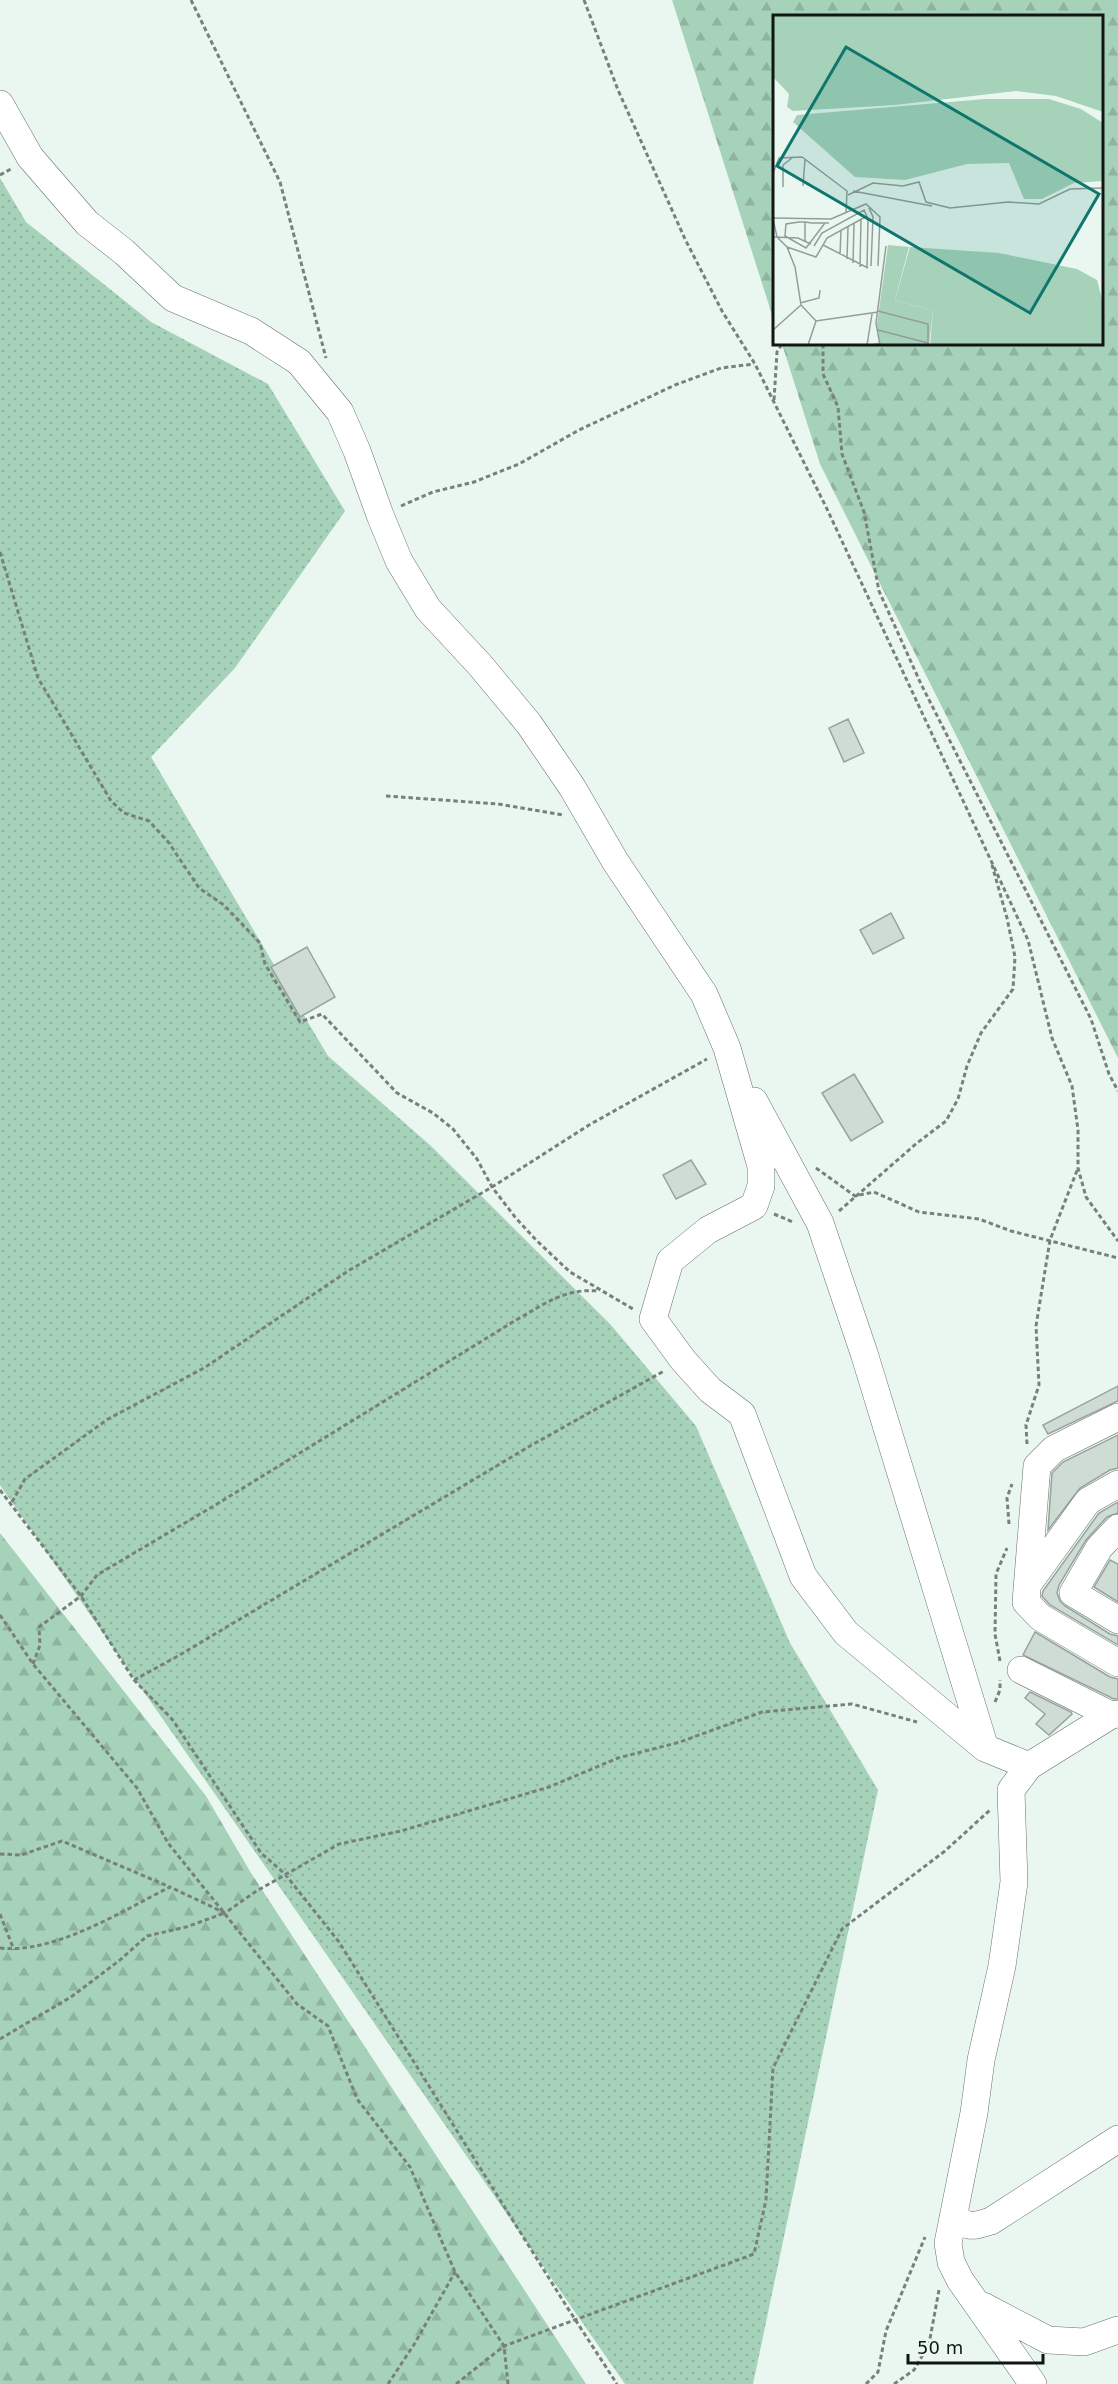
<svg xmlns="http://www.w3.org/2000/svg" width="1118" height="2384" viewBox="0 0 1118 2384" font-family="'DejaVu Sans',sans-serif">
<style>
.grass{fill:url(#grass-dots)}
.forest{fill:url(#forest-firs)}
.building{fill:#cfdcd4;stroke:#97a39c;stroke-width:1.5}
.lines{fill:none;stroke-linecap:round;stroke-linejoin:round}
.minor-casing{stroke:#66716b;stroke-width:28}
.path{stroke:#78807c;stroke-width:3;stroke-dasharray:4.5 3;stroke-linecap:butt}
.minor{stroke:#fff;stroke-width:27}
.inset-road{fill:none;stroke:#939d98;stroke-width:1.5}
.view{fill:#0f766e;fill-opacity:0.15;stroke:#0f766e;stroke-width:3}
.inset-edge{fill:none;stroke:#111513;stroke-width:3}
</style>
<defs>
<pattern id="grass-dots" width="8" height="8" patternUnits="userSpaceOnUse" patternTransform="scale(1.5)"><rect width="8" height="8" fill="#a6d2ba"/><path d="M2 2h.1M6 6h.1" fill="none" stroke="#8eb39f" stroke-width="1.8" stroke-linecap="round"/></pattern>
<pattern id="forest-firs" width="22" height="20" patternUnits="userSpaceOnUse" patternTransform="scale(1.5)"><rect width="22" height="20" fill="#a6d2ba"/><path d="M5 1l3.5 6h-7zM16 11l3.5 6h-7z" fill="#8eb39f"/></pattern>
</defs>
<rect width="100%" height="100%" fill="#eaf7f0"/>
<path class="grass" d="M0,178L26,222L151,322L268,384L345,511L235,668L151,757L328,1056L431,1146L611,1325L696,1426L790,1643L878,1790L753,2384H625L0,1485Z"/>
<path class="forest" d="M672,0H1118V1058L820,464L782,344H1102V16H774V321Z
M0,1533L206,1796L251,1873L586,2384H0Z"/>
<path class="building" d="M848,719L864,753L844,762L829,728Z
M891,913L904,938L873,954L860,930Z
M307,947L335,997L300,1017L271,967Z
M854,1074L883,1122L851,1141L822,1093Z
M691,1160L706,1184L676,1199L663,1175Z
M1118,1386V1401L1048,1434L1043,1425Z
M1118,1435V1468L1110,1470L1080,1488L1048,1530L1052,1473L1063,1462Z
M1118,1502V1513L1107,1517L1086,1540L1059,1585L1057,1593L1060,1601L1065,1606L1110,1634L1118,1636V1645L1050,1605L1042,1596L1043,1591L1099,1513Z
M1110,1560L1118,1564V1602L1094,1587Z
M1035,1632L1110,1677L1118,1679V1699H1114L1023,1655Z
M1030,1692L1071,1712L1072,1714L1049,1735L1036,1724L1045,1714L1025,1698Z"/>
<g class="lines">
<g class="minor-casing">
<path id="minor" d="M0,104L30,157L87,223L124,252L173,298L251,331L299,362L340,412L357,451L380,515L399,561L428,609L480,665L529,724L572,787L615,861L704,994L727,1048L761,1166V1186L754,1206L708,1230L670,1261L653,1319L683,1360L710,1390L742,1414L803,1576L846,1633L985,1748L1029,1766
M754,1101L820,1223L864,1353L985,1748
M1118,1417L1054,1449L1037,1466L1026,1602L1040,1617L1118,1663
M1118,1528L1099,1548L1073,1593L1118,1620
M1028,1584L1088,1501L1118,1484
M1021,1670L1111,1715
M954,2213C965,2230 974,2226 991,2221L1118,2139
M983,2306L1048,2340L1084,2342L1118,2330
M1033,2384L960,2280L951,2262L948,2243L974,2113L981,2060L1002,1966L1014,1882L1011,1790L1029,1766L1111,1715L1118,1714"/>
</g>
<path class="path" d="M191,0L280,182L326,358
M584,0L618,90L685,239L722,311L755,364L827,509L1028,940L1052,1038L1072,1086L1078,1130V1168L1086,1197L1118,1241
M0,175L11,169
M823,344V374L838,407L842,454L864,512L879,591L921,684L1091,1019L1109,1074L1118,1091
M774,400L777,352L782,344
M401,506L433,492L474,482L519,464L579,430L675,385L721,368L754,364
M0,552L38,678L111,801L124,813L149,821L169,843L199,888L224,905L260,943L265,964L300,1022L322,1014L397,1093L433,1113L453,1129L477,1159L492,1187L515,1217L536,1240L570,1272L633,1309
M386,796L498,804L563,815
M816,1168L855,1196L874,1192L919,1212L979,1219L1011,1231L1118,1258
M839,1211L917,1143L946,1121L958,1099L967,1066L981,1033L1013,989L1015,957L1007,918L992,865
M774,1214L793,1222
M1027,1444L1026,1425L1039,1385L1036,1326L1050,1240L1078,1168
M0,1490L81,1596L134,1680L172,1719L261,1853L285,1874L339,1942L567,2307L617,2384
M12,1502L25,1479L108,1419L204,1368L348,1271L492,1187L589,1125L707,1059
M1009,1524L1007,1498L1012,1484
M0,1615L33,1664L137,1788L168,1843L297,2004L328,2026L357,2099L410,2167L455,2272L504,2346L508,2384
M1000,1661L995,1634L996,1574L1007,1548
M33,1664L40,1645L39,1627L81,1596L97,1575L217,1504L516,1320C545,1304 564,1288 599,1291
M134,1680L178,1656L530,1446L664,1371
M995,1702L1000,1690V1680
M0,1854L21,1855L62,1841L170,1887
M0,1914L14,1950
M0,1948C55,1954 122,1911 170,1887L225,1913L255,1892L339,1844L401,1831L549,1787L618,1758L680,1742L762,1712L852,1704L917,1722
M0,2039L71,1997L120,1960L147,1936L186,1927L225,1913
M388,2384L415,2343L455,2272
M456,2384L504,2346L754,2254L766,2200L773,2068L842,1929L945,1851L990,1810
M866,2384L878,2372L886,2331L925,2237
M894,2384L914,2370L929,2344L939,2290"/>
<use href="#minor" class="minor"/>
</g>
<g transform="translate(773 15)">
<rect width="330" height="330" fill="#eaf7f0"/>
<path d="M212,84H276L308,94L330,108V166L301,168L269,184H251L236,148L194,149L132,165L82,162L20,107L24,100ZM115,230L136,232L122,285L160,296L156,330H96L107,327L104,309Z" fill="#a6d2ba"/>
<path d="M0,0H330V97L283,81L243,76L122,90L20,96L14,92L16,79L0,62ZM137,232L226,238L304,254L324,265L330,288V330H157L160,296L122,285Z" fill="#a6d2ba"/>
<path class="inset-road" d="M0,158L6,143L29,142L74,176L73,199M30,171L32,144M10,172V150L19,143M80,176L159,191M75,180L100,168L130,171L146,167L153,187L177,193L235,187L266,189L297,174L330,173M96,193L100,202L98,251M0,203L58,204L93,189L107,202L105,251M0,204L4,222M52,208L33,233L12,221L13,209L26,207H32L39,208H56M0,222L25,223L38,229M4,222L14,232L22,252L28,290L43,306L105,297M32,226V207M50,230L95,253M41,231L49,218L91,195L95,204L94,253M14,232L43,242L54,223L94,201M67,240L68,215M74,244L75,212M80,248L81,208M87,252L88,204M27,288L46,283L47,275M105,296L155,309V330M0,315L28,290M105,315L155,328M35,330L43,306M94,330L99,299M107,330L103,308L113,231"/>
<path class="view" d="M73,32L326,179L257,298L4,151Z"/>
<rect width="330" height="330" class="inset-edge"/>
</g>
<path d="M908 2354v9h135v-9" fill="none" stroke="#111513" stroke-width="3"/>
<text x="917" y="2354" font-size="18" fill="#111513" stroke="#eaf7f0" stroke-width="4.5" paint-order="stroke">50 m</text>
</svg>
